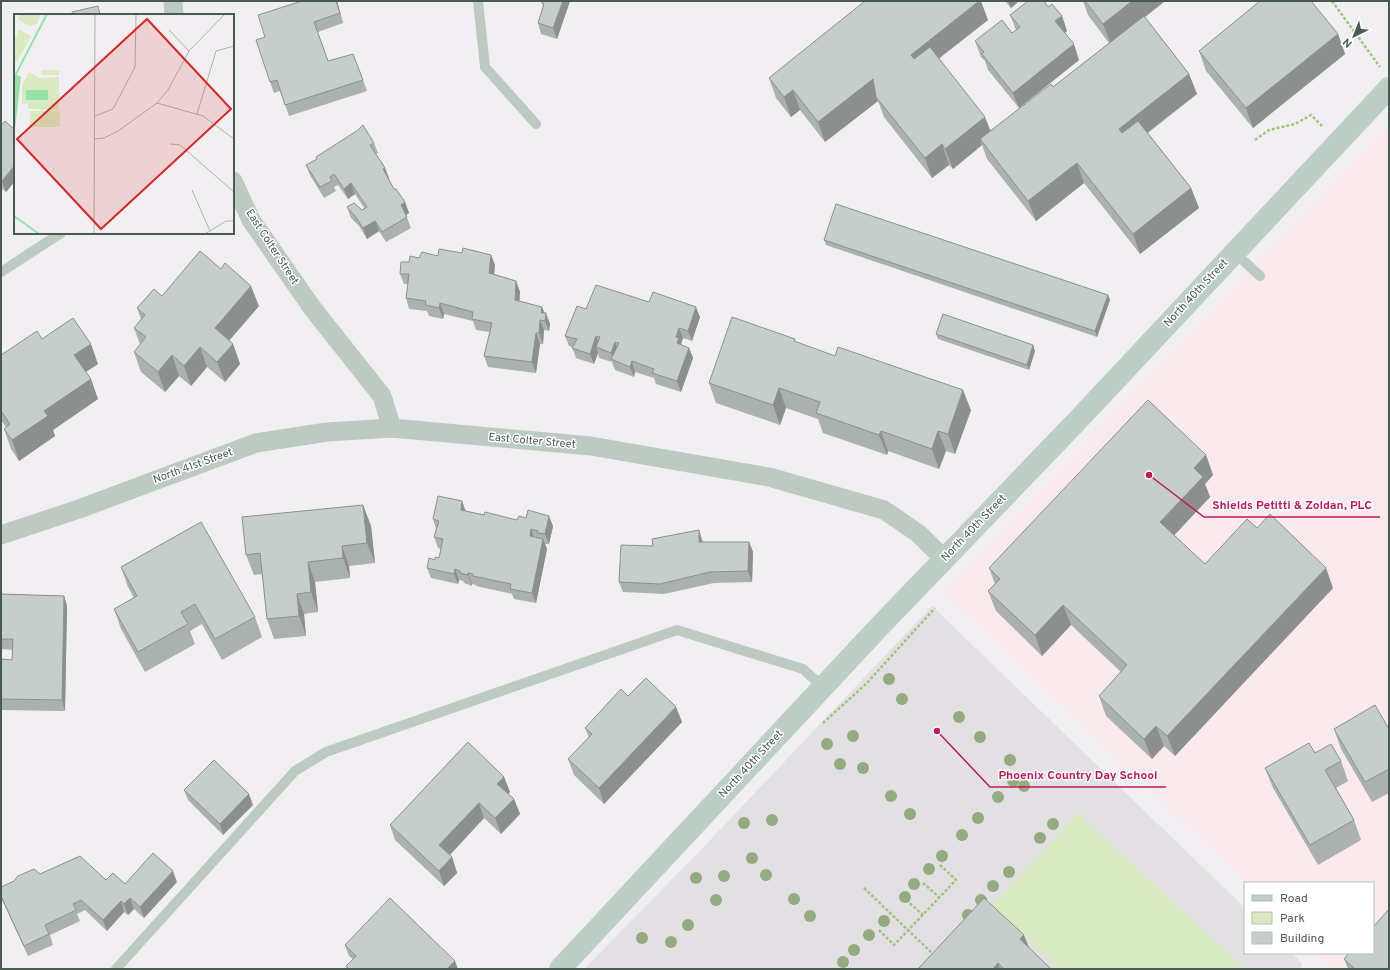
<svg xmlns="http://www.w3.org/2000/svg" width="1390" height="970" viewBox="0 0 1390 970" font-family="Overpass,sans-serif">
<style>
.commercial{fill:#faeaee}
.education{fill:#e2e0e3}
.green{fill:#d9eac2}
.lines{fill:none;stroke-linecap:round;stroke-linejoin:round}
.path{stroke:#9ec47e;stroke-width:2.5;stroke-dasharray:3 2;stroke-linecap:butt}
.service{stroke:#bccac2;stroke-width:10}
.minor{stroke:#bccac2;stroke-width:19}
.secondary{stroke:#bdcec6;stroke-width:22}
.tree{fill:#94ab7f}
.wall{fill:#aab1af}
.shaded-wall{fill:#8b908e}
.building{fill:#c6cecb;stroke:#8b908e}
.labels{text-anchor:middle;dominant-baseline:central;stroke-width:3;stroke-linejoin:round;paint-order:stroke}
.street-label{font-size:11px;fill:#495a52;stroke:#fff}
.inset-river{fill:none;stroke:#94e2a7;stroke-width:2}
.inset-road{fill:none;stroke:#aeb3b1;stroke-width:1}
.view{fill:#d62828;fill-opacity:0.15;stroke:#d62828;stroke-width:2}
.inset-edge{fill:none;stroke:#495a52;stroke-width:2}
.leader{fill:none;stroke:#c2185b;stroke-width:1.5}
.callout-dot{fill:#c2185b;stroke:#fff;stroke-width:1.5}
.callout-label{font-size:12px;text-anchor:middle;font-weight:bold;fill:#c2185b;stroke:#fff;stroke-width:3;stroke-linejoin:round;paint-order:stroke}
</style>
<rect width="100%" height="100%" fill="#f1eff1"/>
<path class="commercial" d="M1389,124V969H1335L1318,953H1373V883H1246L944,592Z"/>
<path class="education" d="M932,606L1245,908V953H1292L1302,963L1301,969H584L695,856Z"/>
<path class="green" d="M1078,813L1245,969H1060L992,905Z"/>
<g class="lines">
<path class="path" d="M1332,1L1380,67
M1255,140L1269,130L1295,124L1311,115L1322,126
M823,723L866,684L935,608
M923,883L939,897
M864,888L934,955
M906,900L923,915
M879,930L894,945L956,880L940,865"/>
<path class="service" d="M478,1L485,67L536,124
M1234,252L1260,276
M1,272L61,233
M116,969L295,771L326,752L677,630L803,669L823,687"/>
<path class="minor" d="M173,1L174,15
M233,181L251,220L313,309L382,396L392,428L591,446L769,477L884,510L919,534L944,559
M1,535L79,509L256,443L327,432L392,428"/>
<path class="secondary" d="M560,969L878,628L1077,421L1389,88"/>
</g>
<g class="tree">
<circle cx="889" cy="679" r="6"/>
<circle cx="902" cy="699" r="6"/>
<circle cx="959" cy="717" r="6"/>
<circle cx="853" cy="736" r="6"/>
<circle cx="980" cy="737" r="6"/>
<circle cx="827" cy="744" r="6"/>
<circle cx="1010" cy="760" r="6"/>
<circle cx="840" cy="764" r="6"/>
<circle cx="863" cy="768" r="6"/>
<circle cx="1013" cy="781" r="6"/>
<circle cx="1024" cy="786" r="6"/>
<circle cx="891" cy="796" r="6"/>
<circle cx="998" cy="797" r="6"/>
<circle cx="910" cy="814" r="6"/>
<circle cx="978" cy="818" r="6"/>
<circle cx="772" cy="820" r="6"/>
<circle cx="744" cy="823" r="6"/>
<circle cx="1053" cy="824" r="6"/>
<circle cx="962" cy="835" r="6"/>
<circle cx="1040" cy="838" r="6"/>
<circle cx="942" cy="856" r="6"/>
<circle cx="752" cy="858" r="6"/>
<circle cx="929" cy="869" r="6"/>
<circle cx="1009" cy="872" r="6"/>
<circle cx="766" cy="875" r="6"/>
<circle cx="724" cy="876" r="6"/>
<circle cx="696" cy="878" r="6"/>
<circle cx="914" cy="884" r="6"/>
<circle cx="993" cy="886" r="6"/>
<circle cx="905" cy="897" r="6"/>
<circle cx="794" cy="899" r="6"/>
<circle cx="716" cy="900" r="6"/>
<circle cx="981" cy="900" r="6"/>
<circle cx="968" cy="915" r="6"/>
<circle cx="810" cy="916" r="6"/>
<circle cx="884" cy="921" r="6"/>
<circle cx="688" cy="925" r="6"/>
<circle cx="869" cy="935" r="6"/>
<circle cx="642" cy="938" r="6"/>
<circle cx="671" cy="942" r="6"/>
<circle cx="854" cy="950" r="6"/>
<circle cx="843" cy="962" r="6"/>
</g>
<path class="wall" d="M337,1L343,23L318,32L328,61L363,80L367,91L289,116L280,91L274,93L270,82L265,37Z
M542,1H570L557,39L541,34L538,23L543,7L542,3Z
M1005,1H1019L1011,8Z
M1083,1H1165L1145,17L1189,74L1197,94L1148,133L1191,188L1199,208L1140,254L1084,183L1036,221L987,159L982,145L953,169L949,165L932,178L884,117L878,101L825,142L800,110L791,117L776,98L769,78L988,20L939,58L990,131L1053,87L1109,43L1088,15Z
M1048,7L1062,16L1067,31L1065,33L1079,60L1019,108L988,70L985,61L981,57L975,41L1012,33L1016,30L1010,15Z
M1338,34L1345,54L1253,128L1206,71L1199,51Z
M1,126L15,130V181L6,192L1,188Z
M374,143L378,153L376,154L385,168L389,178L388,179L394,189L405,202L409,213L406,215L411,228L386,242L379,231L367,239L359,226L351,218L347,207L362,210L365,209L355,194L348,199L338,185L334,187L336,191L324,198L310,175L306,165Z
M824,240L1108,295L1110,300L1097,337L826,245Z
M462,253L491,255L495,265L494,274L516,281L520,292L519,302L542,307L550,324L549,331L544,330L543,344H540L536,373L488,367L484,356L490,332L476,330L473,321L444,314L443,319L429,316L427,311L409,309L406,298L408,284H404L400,274L409,262L419,258Z
M162,296L259,306L229,340L233,344L240,364L225,382L207,367L191,386L179,376L165,392L141,372L134,352L140,344L134,328L141,319L137,308Z
M649,302L700,317L692,341L683,338L681,344V345L689,348L693,358L681,392L656,384L654,378L635,372L634,377L615,370L612,362L599,358L598,353L594,364L576,358L572,347L569,346L565,336L586,309Z
M936,334L1033,345L1035,351L1029,370L938,339Z
M42,339L98,364L86,372L98,399L53,430L55,436L19,461L11,449L4,429L6,427L1,420V355Z
M796,342L971,410L955,454L946,451L939,469L888,451L887,455L823,433L818,419L786,408L780,425L716,403L709,383Z
M1206,455L1213,475L1205,484L1210,497L1174,535L1205,564L1257,528L1333,588L1175,756L1164,746L1152,759L1106,716L1099,696L1121,672L1071,625L1042,656L996,611L988,591L995,584L989,568Z
M462,501L465,511L484,515L517,520L553,526L549,544H545L547,549L536,603L514,599L512,594L476,586V585L472,584V586L464,583L463,581L459,580L458,584L431,578L427,568L435,560L439,558L441,549L438,548L434,537L436,529L433,519Z
M363,505L371,526L375,563L349,566L350,578L315,582L318,612L304,614L306,636L274,639L267,619L262,574L254,575L246,555Z
M699,530L703,542H749L753,552L752,582L714,583L664,594L623,592L619,582L653,546Z
M121,567L255,617L262,637L222,660L202,624L190,631L195,644L145,672L121,629L114,609L134,598L128,587Z
M1,594L64,596L67,606L65,711L1,710V659L12,660L13,650L1,649Z
M628,696L676,707L682,722L604,804L574,775L568,759L589,738L585,728Z
M1334,729H1389V793L1372,802L1341,749Z
M1315,753L1341,761L1348,781L1336,788L1354,820L1361,840L1318,865L1273,788L1265,768Z
M504,777L510,792L508,794L514,799L520,814L501,834L484,818L450,855L452,857L457,873L444,886L395,840L390,825Z
M184,790L253,805L223,835L188,800Z
M40,874L106,880L125,884L177,882L144,918L134,909L128,915L124,912L107,931L85,910L77,914L80,921L50,935L53,945L28,956L1,898V887Z
M345,945L458,969H347L346,966L353,959L349,956Z
M1029,948L1051,969H918Z
M1344,959L1389,969H1348Z"/>
<path class="shaded-wall" d="M336,1H337L343,23L340,13Z
M563,1H570L557,39L553,28Z
M979,1H981L988,20L918,75L911,55Z
M1008,1H1019L1011,8Z
M1132,1H1165L1111,44L1103,24Z
M1062,16L1067,31L1061,36L1055,21Z
M1338,34L1345,54L1253,128L1246,108Z
M1074,44L1079,60L1019,108L1013,93Z
M1189,74L1197,94L1126,149L1119,129Z
M873,79L876,97L878,101L825,142L818,122Z
M793,90L800,110L791,117L784,97Z
M985,117L993,137L980,139L982,145L953,169L945,149Z
M942,144L949,165L932,178L925,158Z
M1077,163L1084,183L1036,221L1028,201Z
M15,165V181L6,192L2,181Z
M385,168L389,178L387,180L383,169Z
M351,183L355,194L348,199L344,189Z
M1191,188L1199,208L1140,254L1133,234Z
M405,202L409,213L404,216L401,205Z
M375,221L379,231L367,239L363,228Z
M491,255L495,265L493,284L489,273Z
M516,281L520,292L519,311L515,300Z
M251,286L259,306L222,349L215,328Z
M1108,295L1110,300L1097,337L1095,331Z
M440,303L444,314L443,319L439,308Z
M542,307L545,316L546,313L550,324L549,331L545,321L541,313Z
M696,307L700,317L692,341L688,331Z
M540,320L544,330L543,344L539,333Z
M679,328L683,338L681,344L683,348L677,343L676,337Z
M536,333L540,344L536,373L532,362Z
M596,336L600,346L596,347L598,353L594,364L590,354Z
M615,342L619,352L614,361L611,353Z
M91,344L98,364L81,375L74,355Z
M233,344L240,364L225,382L217,362Z
M1033,345L1035,351L1029,370L1027,365Z
M200,347L207,367L191,386L184,366Z
M689,348L693,358L681,392L677,381Z
M172,355L179,376L165,392L158,372Z
M632,361L635,372L634,377L630,367Z
M91,379L98,399L53,430L55,436L19,461L12,440L44,411Z
M779,388L786,408L780,425L773,405Z
M963,390L971,410L955,454L948,434Z
M881,431L888,451L887,455L879,435Z
M938,431L946,451L939,469L932,449Z
M1206,455L1213,475L1205,484L1210,497L1168,542L1160,522L1194,468Z
M462,501L466,512L461,510Z
M363,505L371,526L375,563L367,543Z
M549,516L553,526L549,544L545,534Z
M531,529L535,540L530,536Z
M699,530L702,541L703,552L699,542Z
M543,539L547,549L536,603L532,593Z
M749,542L753,552L752,582L748,571Z
M342,546L349,566L350,578L343,558Z
M308,562L315,582L318,612L311,592Z
M1326,568L1333,588L1175,756L1167,736Z
M455,569L459,580L458,584L454,574Z
M468,573L472,584V586L468,575Z
M297,594L304,614L306,636L299,616Z
M64,596L67,606L65,711L62,700Z
M1063,605L1071,625L1042,656L1035,635Z
M676,707L682,722L604,804L599,788Z
M1156,726L1164,746L1152,759L1144,739Z
M504,777L510,792L503,799L497,784Z
M249,794L253,805L223,835L220,824Z
M514,799L520,814L501,834L495,818Z
M479,803L484,818L445,860L439,845Z
M452,857L457,873L444,886L439,871Z
M173,871L177,882L144,918L140,907Z
M130,898L134,909L128,915L124,904Z
M121,901L124,912L107,931L103,920Z
M1024,935L1030,950L1020,939Z
M455,961L458,969H447Z
M998,963L1000,969H993Z"/>
<path class="building" d="M302,1H336L340,13L314,22L328,61L353,54L363,80L285,105L277,80L270,82L256,40L265,37L258,15Z
M542,1H563L553,28L538,23L544,4L542,3Z
M865,1H979L911,55L914,59L930,47L985,117L945,149L942,144L925,158L876,97L873,79L818,122L793,90L784,97L769,78Z
M1028,1H1044L1048,7L1052,4L1062,16L1055,21L1074,44L1013,93L982,54L984,52L975,41L1002,20L1012,33L1020,27L1010,15Z
M1085,1H1132L1103,24Z
M1260,1H1311L1338,34L1246,108L1199,51Z
M98,6L100,15H73L72,12Z
M1144,16L1189,74L1119,129L1122,133L1138,121L1191,188L1133,234L1077,163L1028,201L980,139L1051,84L1053,87Z
M5,121L15,130V165L2,181L1,180V126Z
M363,125L374,143L370,145L385,168L383,169L394,189H396L405,202L401,205L407,217L382,232L375,221L363,228L355,216L347,207L354,203L362,210L367,207L351,183L344,189L334,174L330,177L332,181L320,187L306,165L317,159L316,157L358,130Z
M836,204L1108,295L1095,331L824,240Z
M463,248L491,255L489,273L516,281L515,300L542,307L541,313H546L545,321L540,320L539,333H536L532,362L484,356L492,323L472,319L473,312L440,303L439,308L425,305L426,301L406,298L409,274H400L401,262H409L410,256L419,258L422,252L438,256L439,249L462,253Z
M200,251L221,269L225,263L251,286L215,328L233,344L217,362L200,347L184,366L172,355L158,372L134,352L146,337L134,328L145,315L137,308L154,289L162,296Z
M596,285L649,302L653,292L696,307L688,331L679,328L676,337L679,338L677,343L689,348L677,381L652,373L654,369L632,361L630,367L611,359L619,343L615,342L611,353L596,347L600,337L596,336L590,354L572,348L577,339L565,336L577,306L586,309Z
M943,314L1033,345L1027,365L936,334Z
M732,317L795,339L794,341L835,356L838,347L963,390L948,434L938,431L932,449L881,431L879,435L816,413L820,402L779,388L773,405L709,383Z
M73,318L91,344L74,355L91,379L44,411L48,416L12,440L4,429L10,424L1,411V355L37,331L42,339Z
M1148,400L1206,455L1194,468L1203,477L1160,522L1205,564L1247,519L1257,528L1270,514L1326,568L1167,736L1156,726L1144,739L1099,696L1127,665L1063,605L1035,635L988,591L1000,579L989,568Z
M438,496L462,501L461,510L484,515L485,512L517,520L519,516L526,518L528,510L549,516L545,534L538,533V531L531,529L530,536L543,539L532,593L510,589L511,584L473,576V574L468,573V575L460,573V571L455,569L454,574L427,568L429,558L435,560V557L439,558L443,539L434,537L439,521L433,519Z
M363,505L367,543L342,546L343,558L308,562L311,592L297,594L299,616L267,619L260,553L246,555L242,517Z
M201,522L255,617L215,639L195,604L181,612L188,624L138,652L114,609L137,596L121,567Z
M699,530V542H749L748,571L710,572L660,584L619,582L621,545L653,546L652,539Z
M1,594L64,596L62,700L1,699V659L12,660L13,639H1Z
M646,678L676,707L599,788L568,759L592,734L585,728L621,689L628,696Z
M1375,705L1389,729V769L1365,782L1334,729Z
M468,742L504,777L497,784L514,799L495,818L479,803L439,845L452,857L439,871L390,825Z
M1309,743L1315,753L1331,744L1341,761L1325,770L1354,820L1310,845L1265,768Z
M214,760L249,794L220,824L184,790Z
M153,853L173,871L140,907L130,898L124,904L121,901L103,920L81,900L73,904L76,910L45,925L49,934L24,946L1,896V887L14,881L18,876L34,869L40,874L80,856L106,880L113,873L125,884Z
M390,898L455,961L447,969H349L346,966L356,956L345,945Z
M984,898L1024,935L1020,939L1051,969H1004L998,963L993,969H918Z
M1389,909V969H1355L1344,959L1349,953H1373V927Z"/>
<g class="labels">
<g class="street-label">
<text transform="translate(272 247) rotate(57)">East Colter Street</text>
<text transform="translate(1196 293) rotate(-47)">North 40th Street</text>
<text transform="translate(532 441) rotate(5)">East Colter Street</text>
<text transform="translate(193 466) rotate(-20)">North 41st Street</text>
<text transform="translate(974 528) rotate(-46)">North 40th Street</text>
<text transform="translate(751 764) rotate(-47)">North 40th Street</text>
</g>
</g>
<g transform="translate(14 14)">
<rect width="220" height="220" fill="#f1eff1"/>
<path d="M6,0H27L23,10L15,12L4,5ZM5,15L17,22L4,46L0,49V21L3,22ZM27,56H40L45,57V61H27ZM15,58L26,64L45,63V96L14,95V90H8V71ZM16,97H46V113H16Z" fill="#d9eac2"/>
<path d="M0,59L7,63L1,115H0ZM12,76H34V86H12Z" fill="#94e2a7"/>
<path class="inset-river" d="M2,60L33,0M0,202L25,220"/>
<path class="inset-road" d="M155,16L175,37M143,89L154,76L175,37L211,0M183,100L202,37L220,32M81,102L99,95L121,53L122,0M80,125L90,124L104,117L143,89L189,102L220,125M156,130L166,131L220,178M178,176L196,217M80,220L81,0M191,220L212,207H220"/>
<path class="view" d="M133,5L217,95L87,215L3,125Z"/>
<rect width="220" height="220" class="inset-edge"/>
</g>
<path class="leader" d="M1149 475L1204 517H1380M937 731L990 787H1166"/>
<g class="callout-dot">
<circle cx="1149" cy="475" r="4"/>
<circle cx="937" cy="731" r="4"/>
</g>
<g class="callout-label">
<text x="1292" y="509">Shields Petitti &amp; Zoldan, PLC</text>
<text x="1078" y="779">Phoenix Country Day School</text>
</g>
<rect width="1390" height="970" fill="none" stroke="#495a52" stroke-width="4"/>
<rect x="1244" y="882" width="130" height="72" fill="#ffffff" stroke="#b6bdba"/>
<rect x="1252" y="895" width="20" height="6" fill="#bdcec6" stroke="#b6bdba"/>
<text x="1280" y="902" font-size="12" fill="#495a52">Road</text>
<rect x="1252" y="912" width="20" height="12" fill="#d9eac2" stroke="#b6bdba"/>
<text x="1280" y="922" font-size="12" fill="#495a52">Park</text>
<rect x="1252" y="932" width="20" height="12" fill="#c6cecb" stroke="#b6bdba"/>
<text x="1280" y="942" font-size="12" fill="#495a52">Building</text>
<g transform="translate(1354 36) rotate(223)" stroke="#ffffff" stroke-width="3" paint-order="stroke">
<path d="M0-3L7 15L0 10L-7 15Z" fill="#495a52"/>
<text y="-6" font-size="11" font-weight="bold" text-anchor="middle" fill="#495a52">N</text>
</g>
</svg>
